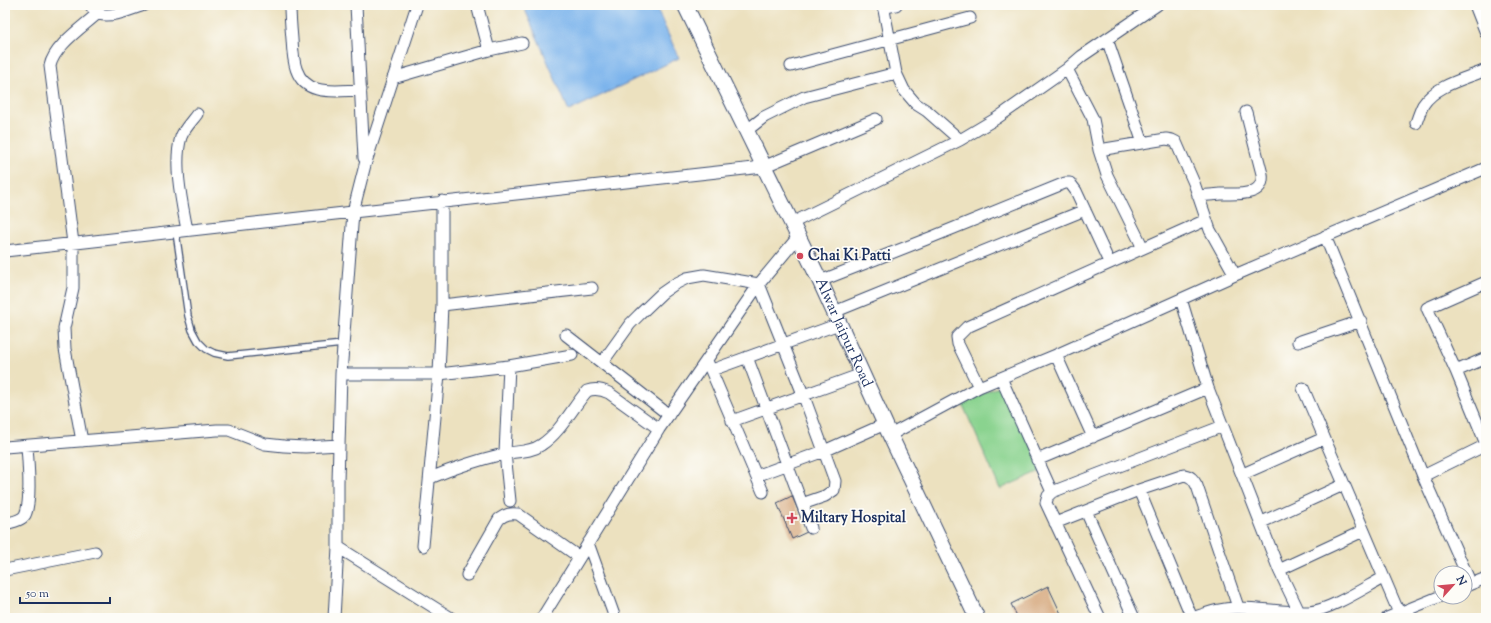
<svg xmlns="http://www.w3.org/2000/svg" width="1491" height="623" viewBox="0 0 1491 623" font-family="'Sorts Mill Goudy',serif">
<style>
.green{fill:#8ad38f;stroke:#528176}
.water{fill:#7cb4ec;stroke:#4c72a5}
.building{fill:#d8ad85}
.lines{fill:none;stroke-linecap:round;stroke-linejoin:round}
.lane-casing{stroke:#3a4a6d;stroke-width:8}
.street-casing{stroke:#3a4a6d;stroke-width:13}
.secondary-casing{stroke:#3a4a6d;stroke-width:17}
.lane{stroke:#fff;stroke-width:5.5}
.street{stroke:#fff;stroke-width:11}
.secondary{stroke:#fff;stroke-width:15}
.poi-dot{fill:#d1495b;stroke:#fdfcf7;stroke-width:1.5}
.labels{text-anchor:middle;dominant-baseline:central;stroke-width:3.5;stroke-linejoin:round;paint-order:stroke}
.poi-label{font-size:15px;font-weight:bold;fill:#1b2f5e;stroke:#fdfcf7;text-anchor:start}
.street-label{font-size:15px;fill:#1b2f5e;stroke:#fdfcf7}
</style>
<rect width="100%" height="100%" fill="#fdfcf7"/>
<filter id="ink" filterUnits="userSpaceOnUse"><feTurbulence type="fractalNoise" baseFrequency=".025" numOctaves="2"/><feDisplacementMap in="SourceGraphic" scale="8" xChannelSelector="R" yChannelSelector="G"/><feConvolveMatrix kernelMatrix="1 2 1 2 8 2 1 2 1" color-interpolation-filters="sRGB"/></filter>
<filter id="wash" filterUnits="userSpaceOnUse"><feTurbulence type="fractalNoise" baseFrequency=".012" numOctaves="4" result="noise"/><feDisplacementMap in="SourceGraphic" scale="16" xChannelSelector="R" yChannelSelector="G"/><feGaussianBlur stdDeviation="0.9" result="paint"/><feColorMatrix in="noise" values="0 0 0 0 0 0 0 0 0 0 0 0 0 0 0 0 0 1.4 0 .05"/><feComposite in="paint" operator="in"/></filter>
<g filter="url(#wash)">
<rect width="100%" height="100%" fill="#ece1bf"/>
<path class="green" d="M1004,384L1043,470L1000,489L962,403Z"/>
<path class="water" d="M523,5H655L679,58L569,111Z"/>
<g id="blocks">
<path class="building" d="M792,496L807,532L792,539L777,503Z
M1048,586L1063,618H1018L1011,604Z"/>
</g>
</g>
<g filter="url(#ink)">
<use href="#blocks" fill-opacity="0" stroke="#3a4a6d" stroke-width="1"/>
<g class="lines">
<g class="lane-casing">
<path id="lane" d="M176,232L188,316L192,330L198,341L206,349L214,353L228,356L343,344"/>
</g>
<g class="street-casing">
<path id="street" d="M90,5C92,8 96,12 99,14C113,18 131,9 144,5
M290,5C290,16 291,28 292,39C293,59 294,83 317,89C331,93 347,90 361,90
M356,5L364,158
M477,5L489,50
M883,5L896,73L904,90L916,104L927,111L960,140
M1475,5L1486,33
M883,8L896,5
M1107,39L1143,143
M791,66L970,18
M1067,69L1093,119L1099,150L1107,175L1143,248
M393,78L489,50L522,43
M1416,123C1418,117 1420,111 1423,105C1436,85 1465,79 1486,70
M746,131L764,117L804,97L896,73
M1099,150L1166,139L1172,140L1176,142L1194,183L1210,230L1235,275
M1198,196C1206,195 1213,195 1221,194C1237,194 1265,197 1262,174L1246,112
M792,223L960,140L997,118L1067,69L1082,56L1157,5
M187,230C182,203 173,164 181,137C184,129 192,121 197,114
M1325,236L1423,476L1471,584
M5,251L353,212L365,165L417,5
M820,281L932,237L1065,183H1070L1076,191L1109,262
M1486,282L1427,308L1456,371L1486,444
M1181,299L1208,388L1279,570L1302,618
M442,305L592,288
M834,312L1085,210
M566,335L669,415
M1298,342L1361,321
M1056,355L1093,437
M747,357L811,528
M707,361L763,492
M602,363L630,324L639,315L662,293L675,284L687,278L704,275L759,284L803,394L835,481L834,490L825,496L802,504
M509,366L505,453L510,501
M712,370L839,324
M1456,371L1486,358
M341,374H439L509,366L572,355
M1001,378L1052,492
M979,387L958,344L957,337L967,327L1206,220
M1303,388L1399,613
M732,421L862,374
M890,435L979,387L1056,355L1235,275L1486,168
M82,441L65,349L64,328L73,288V243L50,66C54,46 83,27 98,13
M5,447L217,430H229L265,444L284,446L305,447L339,445
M1037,460L1208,388
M1243,474L1324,438
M756,476L824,451L885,424
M1423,476L1486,445
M430,478C454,468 478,460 503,454C515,451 530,453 541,445C561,432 572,408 587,391C595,388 601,389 609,393L659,429
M1139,490L1192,618
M1086,511L1134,618
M1262,522L1343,485
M1055,523L1139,490L1184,475C1191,476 1194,480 1197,486L1238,607
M5,524C11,522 21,521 25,515C32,501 28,462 27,446
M588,543L615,618
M423,546L439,374L442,305V201
M338,547L451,618
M5,570L95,552
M1279,570L1363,531
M467,575L499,519C506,514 510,513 518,514L579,557
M1466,586L1486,578
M334,618L338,547V482L341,374L353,212L763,167L876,119
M542,618L659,429L759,284L798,237
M1100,618L1046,503L1048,496L1052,492L1223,426
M1192,618C1207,613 1223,607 1239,608C1262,608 1286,613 1309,612C1330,610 1364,588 1383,578
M1387,618L1441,596"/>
</g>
<g class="secondary-casing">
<g id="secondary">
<path id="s1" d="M685,5L820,281L890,435L977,618"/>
</g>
</g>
<use href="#lane" class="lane"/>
<use href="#street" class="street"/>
<use href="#secondary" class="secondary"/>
</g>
</g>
<g class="poi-dot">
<circle cx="800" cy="256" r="4"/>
<path d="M790 512h4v4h4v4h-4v4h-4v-4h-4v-4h4z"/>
</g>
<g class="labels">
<g class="poi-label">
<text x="808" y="256">Chai Ki Patti</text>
<text x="801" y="518">Miltary Hospital</text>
</g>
<g class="street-label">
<text stroke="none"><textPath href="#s1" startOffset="364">Alwar Jaipur Road</textPath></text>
</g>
</g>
<rect width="1491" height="623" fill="none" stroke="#fdfcf7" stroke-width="20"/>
<g transform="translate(1453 585) rotate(63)"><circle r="19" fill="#fdfcf7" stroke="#a3aaba"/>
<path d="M0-3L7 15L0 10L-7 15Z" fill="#d1495b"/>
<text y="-6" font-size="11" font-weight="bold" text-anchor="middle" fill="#1b2f5e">N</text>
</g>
<path d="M20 597v6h90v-6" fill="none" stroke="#1b2f5e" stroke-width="2"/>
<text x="26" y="597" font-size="12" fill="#1b2f5e" stroke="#fdfcf7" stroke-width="3" paint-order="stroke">50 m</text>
</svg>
